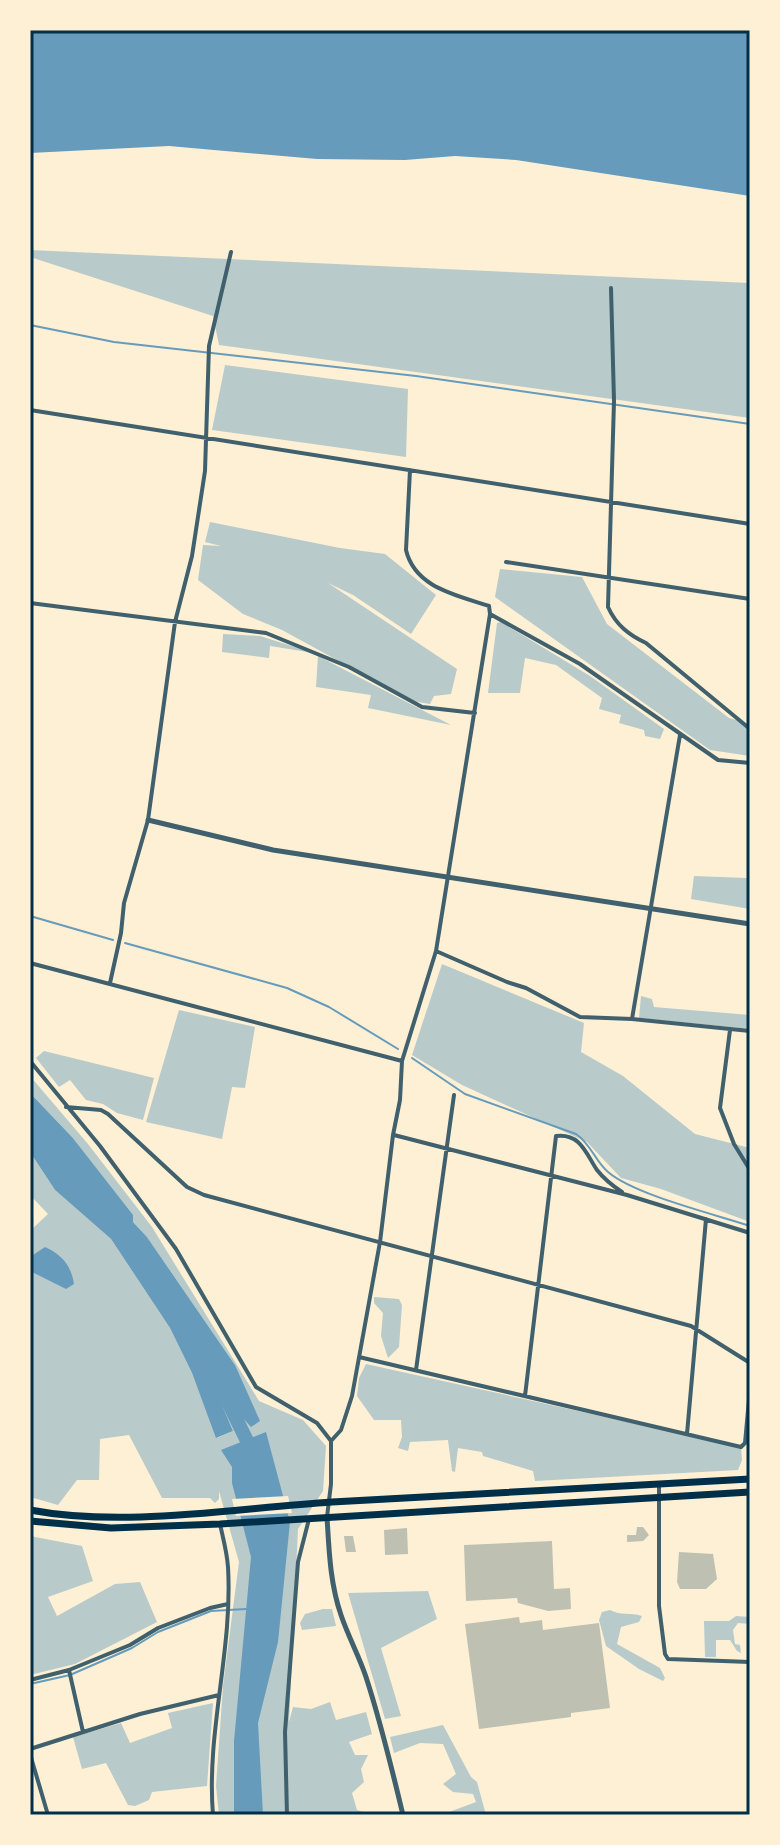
<svg xmlns="http://www.w3.org/2000/svg" width="780" height="1845" viewBox="0 0 780 1845" font-family="Poppins,sans-serif">
<style>
.green{fill:#b9caca}
.water{fill:#669bbc}
.pier{fill:#fdf0d5}
.lines{fill:none;stroke-linecap:round;stroke-linejoin:round}
.stream{stroke:#669bbc;stroke-width:2}
.river{stroke:#669bbc;stroke-width:14}
.building{fill:#bec0b2}
.minor{stroke:#3f606c;stroke-width:4}
.tertiary{stroke:#3f606c;stroke-width:5}
.trunk{stroke:#003049;stroke-width:7}
.neatline{fill:none;stroke:#003049;stroke-width:3}
</style>
<rect width="100%" height="100%" fill="#fdf0d5"/>
<path class="green" d="M30,250L750,283V418L219,345L213,316L30,257Z
M225,365L408,389L406,457L212,430Z
M210,522L340,548L385,554L436,595L411,634L353,595L328,583L457,669L451,694L434,696L430,704L412,701L282,630L243,614L198,580L203,545L221,546L205,542Z
M500,569L582,577L607,624L729,718L750,724V756L710,750L495,597Z
M501,622L590,676L664,729L660,739L645,736L644,730L619,723L621,715L599,709L602,698L556,665L525,658L520,693H488L497,623Z
M223,634L260,636L314,653L270,646L269,658L222,652Z
M318,656L451,725L368,708L371,695L316,687Z
M694,876L747,878L750,909L691,899Z
M442,964L584,1023L581,1052L623,1076L695,1134L750,1148V1222L661,1189L621,1178L587,1142L462,1085L412,1055Z
M641,996L652,999L654,1007L750,1015V1029L639,1018Z
M179,1010L255,1027L245,1088L232,1087L222,1139L146,1122Z
M44,1051L154,1078L143,1120L117,1113L103,1104L86,1100L70,1080L59,1087L36,1058Z
M30,1076L88,1144L152,1227L259,1401L303,1420L326,1446L323,1491L298,1529L289,1722L293,1707L311,1709L330,1702L336,1720L366,1712L372,1734L349,1742L355,1755H368L361,1769L364,1782L352,1793L357,1810L364,1812V1815H289L287,1790V1815H219L216,1786L223,1686L239,1562L219,1491V1499L215,1503L210,1498H162L129,1435L100,1439L99,1480H77L58,1505L30,1497V1231L48,1214L30,1195V1152L55,1190L111,1239L170,1328L192,1373L217,1438L233,1431L213,1384L235,1365L147,1237L133,1222L72,1137L30,1093Z
M374,1297L399,1299L402,1305L399,1347L388,1358L381,1336L383,1313L374,1303Z
M366,1364L741,1447L742,1460L738,1470L535,1481L533,1471L483,1456L482,1452L458,1448L455,1472L452,1471L448,1440L410,1442L408,1451L398,1448L402,1437L401,1420H374L357,1396L359,1378Z
M30,1536L82,1546L93,1581L48,1597L57,1616L115,1584L140,1582L157,1622L75,1664L30,1675Z
M428,1591L437,1619L381,1648L401,1716L385,1719L348,1593Z
M323,1609H332L336,1626L302,1630L300,1623L305,1614Z
M610,1610C621,1616 630,1612 642,1616L639,1622L621,1627L617,1644L660,1668L665,1678L663,1681L639,1669L606,1646L599,1620L602,1612Z
M736,1616L750,1617V1624L738,1623L733,1630L735,1644L740,1645L741,1653L737,1651L730,1640H716V1657H705L704,1621H729Z
M213,1703L207,1786L152,1792L149,1800L135,1806L128,1805L106,1763L82,1769L73,1737L121,1723L130,1743L172,1728L168,1713Z
M443,1725L471,1777L477,1782L486,1815H441L476,1802L473,1794L453,1792L443,1784L456,1774L443,1744L420,1743L394,1753L390,1737Z"/>
<path class="water" d="M30,30H750V196L516,160L455,156L405,160L317,159L169,146L30,153Z
M30,1093L72,1137L133,1215V1222L147,1237L235,1365L260,1421L251,1427L214,1386L233,1431L216,1438L192,1373L170,1328L111,1239L55,1190L30,1152Z
M45,1247C62,1255 71,1265 74,1284L66,1289L30,1271L33,1255Z
M266,1432L290,1522L278,1642L258,1723L263,1815H234V1741L251,1557L232,1483V1467L221,1450Z"/>
<path class="pier" d="M288,1496L292,1513L236,1516L232,1499Z"/>
<g class="lines">
<path class="stream" d="M30,325L114,342L416,376L750,424
M30,916L113,940
M125,943L287,988L329,1007L398,1049
M412,1058L465,1094L576,1134C591,1144 595,1161 608,1172C635,1195 714,1214 750,1226
M30,1684L70,1675L132,1648L158,1632L211,1611L246,1609"/>
<path class="river" d="M219,1384L254,1455"/>
</g>
<path class="building" d="M637,1527H643L649,1535L643,1541L627,1542V1535H636Z
M407,1528L408,1554L385,1555L384,1530Z
M344,1536H353L356,1552H346Z
M552,1541L554,1589L570,1588L571,1609L548,1611L518,1603L517,1598L466,1601L464,1545Z
M679,1552L713,1554L717,1579L706,1589H680L677,1582Z
M519,1617L520,1623L542,1620L543,1630L599,1623L610,1708L571,1713V1717L479,1729L465,1624Z"/>
<g class="lines">
<path class="minor" d="M611,288L614,401L608,607C616,625 629,635 646,643L750,729
M30,410L750,524
M410,470L406,550C415,588 457,595 489,606L490,614L580,664L718,760L750,763
M506,562L750,599
M30,603L266,633L349,667L422,707L475,713
M436,951L507,982L526,988L580,1017L632,1019L750,1031
M30,963L402,1061
M110,983L121,933L124,903L148,820L175,622L192,556L205,471L209,346L231,252
M632,1019L680,735
M730,1030L720,1108L734,1144L750,1170
M30,1061L100,1146L176,1249L256,1387L317,1423L331,1441V1484L327,1517
M66,1107L101,1110L108,1114L187,1187L204,1195L691,1326L750,1363
M394,1135L627,1195L750,1233
M359,1357L741,1447L745,1443L750,1389
M416,1370L454,1095
M525,1396L556,1136C581,1133 586,1154 597,1170C604,1179 613,1186 622,1192
M687,1434L706,1219
M331,1441L341,1430L352,1396L380,1242L393,1135L400,1100L402,1061L436,951L490,614
M659,1484V1606L665,1654L668,1659L750,1662
M69,1670L130,1645L158,1628L210,1608L228,1604
M30,1680L69,1670L83,1732
M30,1749L140,1714L219,1695
M30,1754L48,1815
M213,1815C206,1732 233,1650 228,1567C227,1552 223,1538 220,1524
M287,1815L285,1732L298,1562L309,1519"/>
<path class="tertiary" d="M148,820L273,850L750,924
M327,1517C329,1550 330,1583 341,1615C348,1636 359,1656 366,1677C381,1723 392,1769 403,1815"/>
<path class="trunk" d="M30,1510C125,1528 236,1508 332,1502C471,1494 611,1487 750,1479
M30,1521L111,1528L220,1524L750,1492"/>
</g>
<rect width="780" height="1845" fill="none" stroke="#fdf0d5" stroke-width="64"/>
<rect x="32" y="32" width="716" height="1781" class="neatline"/>
</svg>
